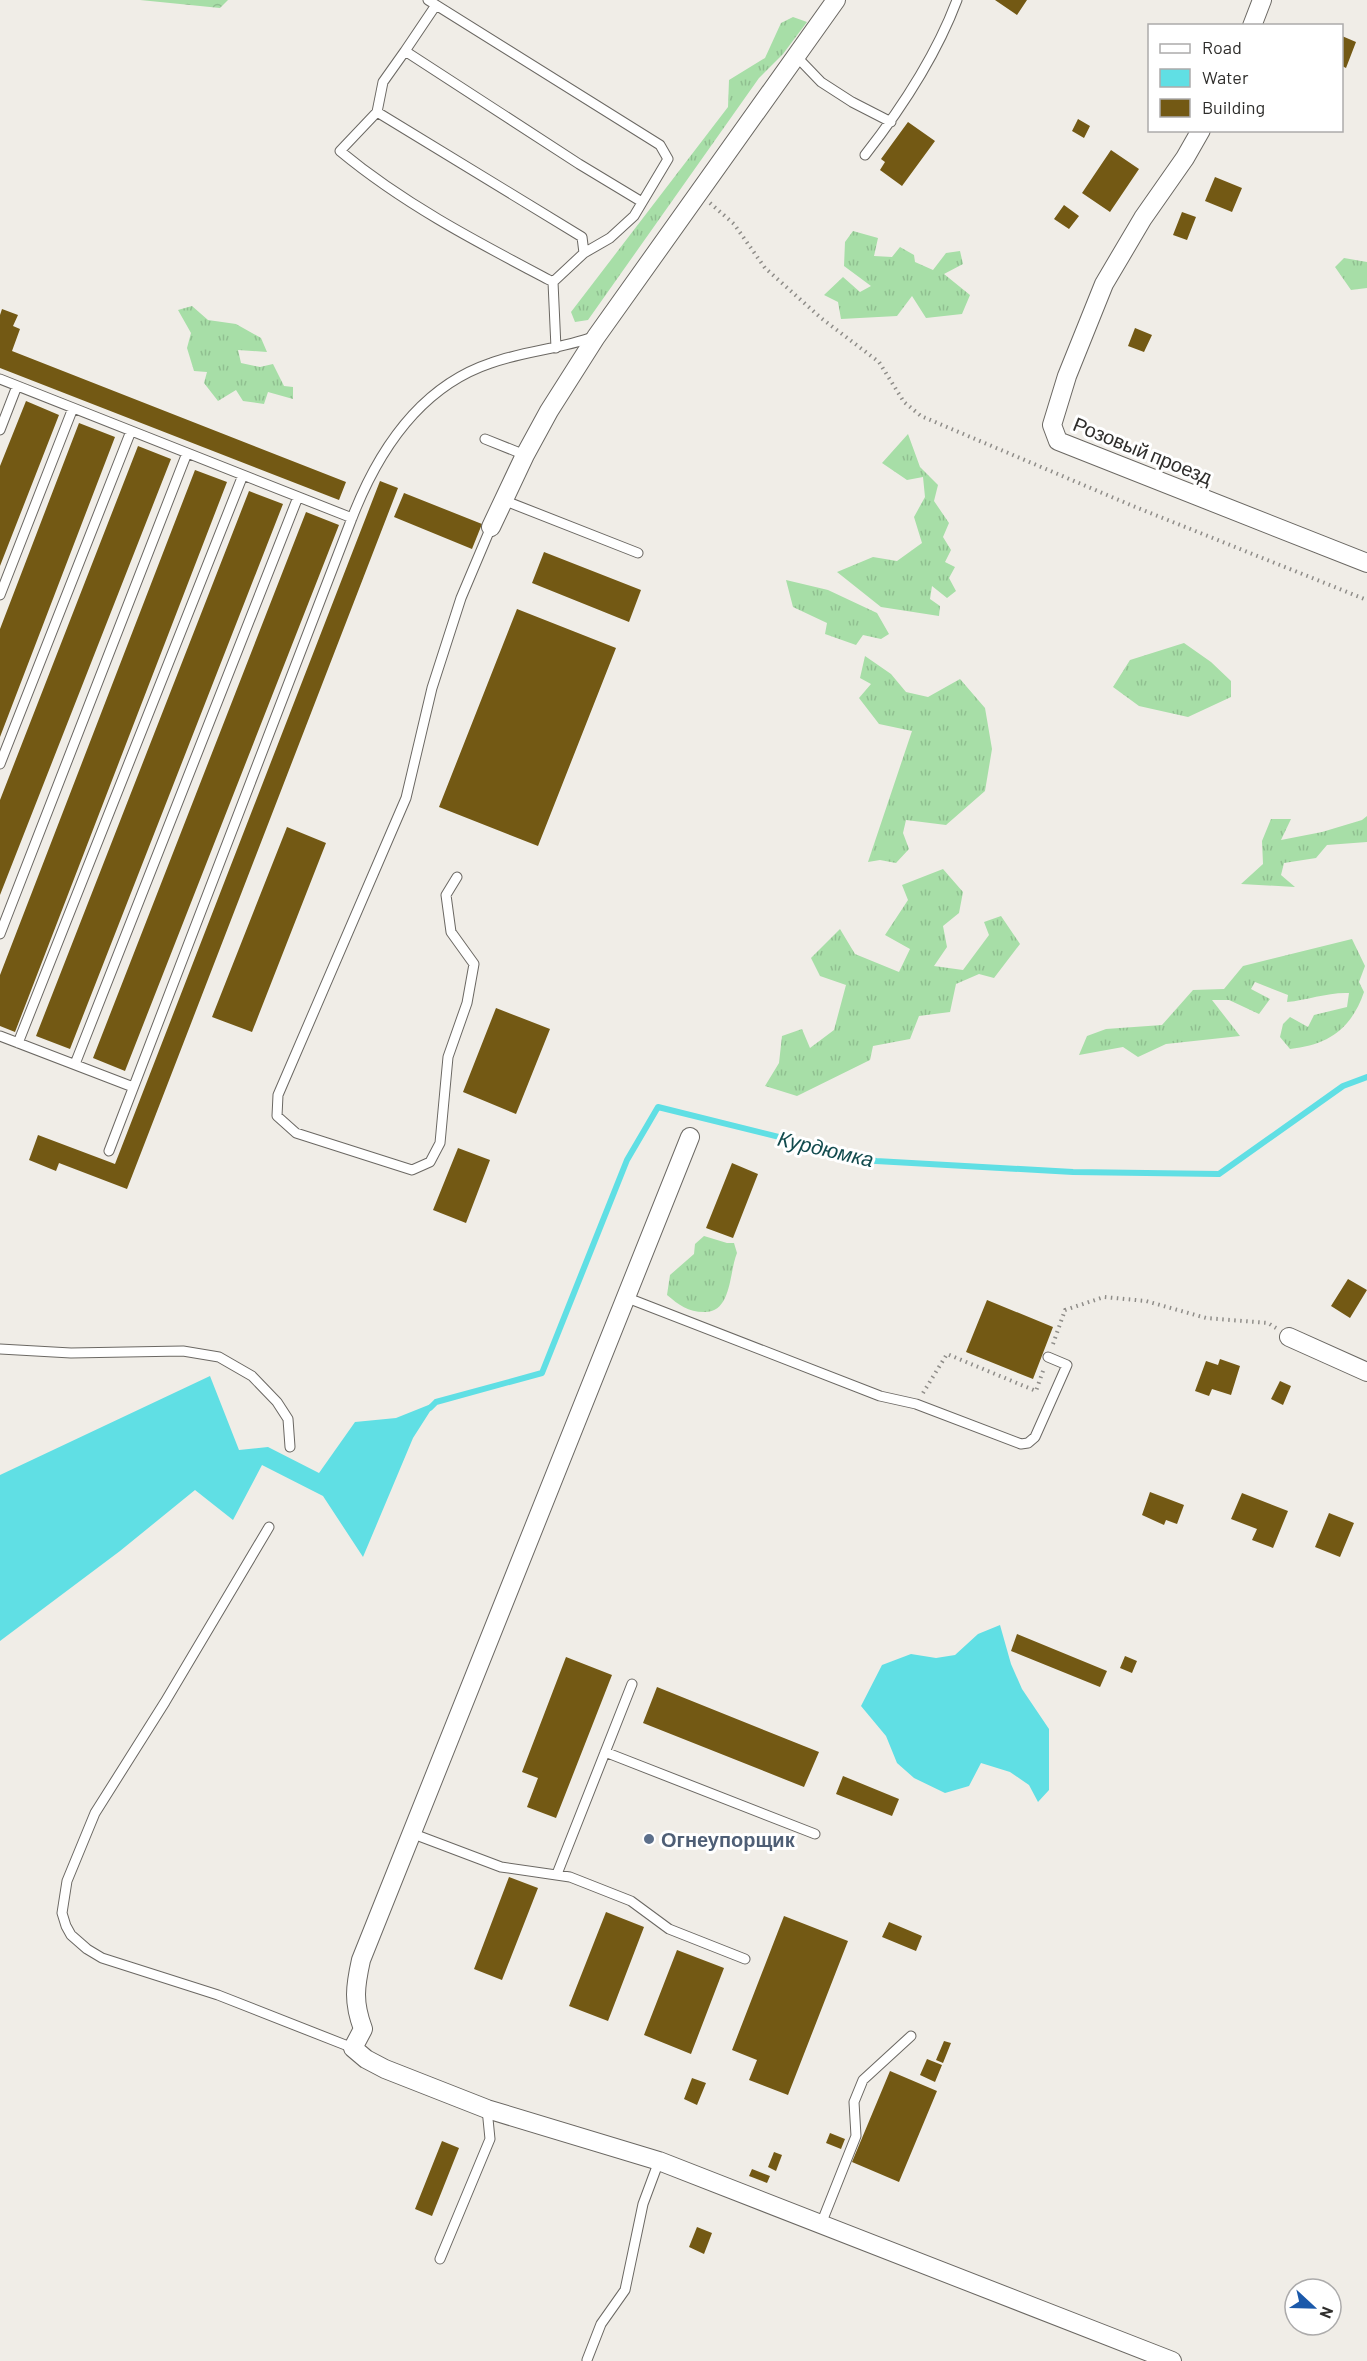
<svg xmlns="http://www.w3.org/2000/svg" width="1367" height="2361" viewBox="0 0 1367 2361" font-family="Barlow,sans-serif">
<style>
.grass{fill:url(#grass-tufts)}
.forest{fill:url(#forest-crowns)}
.water{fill:#60dfe4}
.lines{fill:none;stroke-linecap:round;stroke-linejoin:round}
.stream{stroke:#60dfe4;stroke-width:6}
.building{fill:#735914}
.lane-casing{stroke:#6b6863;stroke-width:11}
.street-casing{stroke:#6b6863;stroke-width:20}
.path{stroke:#8f8d89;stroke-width:4;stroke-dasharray:1.5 4.5;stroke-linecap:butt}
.lane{stroke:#fff;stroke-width:9}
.street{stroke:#fff;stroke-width:18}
.service-dot{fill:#5c6f8a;stroke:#fff;stroke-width:2}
.labels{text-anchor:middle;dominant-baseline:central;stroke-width:6;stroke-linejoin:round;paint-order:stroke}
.street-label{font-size:20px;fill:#2f2e2c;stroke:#fff}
.service-label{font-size:20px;font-weight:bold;fill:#4e5e75;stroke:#fff;text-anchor:start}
.water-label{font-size:21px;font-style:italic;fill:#124b4e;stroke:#fff}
</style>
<defs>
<pattern id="grass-tufts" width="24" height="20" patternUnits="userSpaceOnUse" patternTransform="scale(1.5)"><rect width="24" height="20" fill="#a7dea7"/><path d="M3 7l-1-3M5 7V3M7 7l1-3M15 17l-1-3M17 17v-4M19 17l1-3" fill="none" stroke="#90bf90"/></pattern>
<pattern id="forest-crowns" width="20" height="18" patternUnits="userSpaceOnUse" patternTransform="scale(1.5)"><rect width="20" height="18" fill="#a7dea7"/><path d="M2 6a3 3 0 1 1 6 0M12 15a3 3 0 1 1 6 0" fill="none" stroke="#90bf90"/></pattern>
</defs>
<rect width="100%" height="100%" fill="#f0ede7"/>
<path class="grass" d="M793,17L807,22L783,54L759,78L588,320L575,322L571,312L728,107L729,80L765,58L781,23Z
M853,231L878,238L874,256L892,257L900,247L914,255L915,262L933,270L946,253L960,251L963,264L944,274L970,295L962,314L926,318L912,296L897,316L841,319L838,302L824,295L843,277L860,292L871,286L844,266L845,242Z
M1344,258L1367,262V288L1351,290L1335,267Z
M192,306L208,320L236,324L261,338L267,352L238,350L241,363L260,367L273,364L284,386L293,387V399L268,392L264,404L243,401L236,390L218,401L204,383L207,372L194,371L187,348L191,333L178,310Z
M908,434L920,467L938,485L934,501L949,523L943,537L951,550L945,562L955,567L949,578L956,591L947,598L932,586L930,599L940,606L939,616L881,607L837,572L873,557L897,561L922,543L914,517L925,497L923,477L907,480L882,463Z
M786,580L828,590L877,613L889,634L881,639L863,635L856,645L825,634L827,623L793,607Z
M1184,643L1211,662L1231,681V697L1188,717L1139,706L1113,687L1130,660Z
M865,656L891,674L906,692L928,697L960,679L985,708L992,749L985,791L946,825L906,820L903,833L909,849L896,863L880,860L868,862L912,731L879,724L859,698L871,684L860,678Z
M1367,816V842L1327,845L1316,858L1284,863L1281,875L1295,887L1241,884L1263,864L1262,841L1271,819H1291L1281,840L1322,832L1362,820Z
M943,869L963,892L959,913L943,926L947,947L934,966L963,970L989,935L984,922L1001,916L1020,944L994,978L979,974L956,984L950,1012L919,1016L910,1039L873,1046L870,1060L797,1096L765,1086L779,1063L782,1036L802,1029L810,1048L834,1030L846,985L820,976L811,958L840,929L855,954L899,972L910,949L885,935L908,900L902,885Z
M1352,939L1365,966L1359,982L1364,992C1351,1030 1327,1045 1290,1049L1280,1037L1283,1024L1290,1017L1308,1027L1314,1015L1347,1007L1349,993C1328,992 1308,1000 1287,1002L1288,995L1255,982L1251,989L1270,999L1259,1014L1229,1000H1212L1240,1036L1166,1044L1138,1057L1123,1047L1079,1055L1087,1036L1106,1029L1162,1025L1193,990L1224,989L1243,966Z
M704,1236L727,1243H734L737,1253C729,1272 732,1313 704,1312C688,1312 679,1305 667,1295L670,1275L694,1254L695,1244Z"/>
<path class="forest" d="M140,0H228L220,8Z"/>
<path class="water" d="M210,1376L239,1450L268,1447L319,1473L355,1422L396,1418L436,1402L413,1438L363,1557L323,1496L262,1465L233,1520L195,1490L120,1551L0,1641V1475Z
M1000,1625L1011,1664L1022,1689L1049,1729V1790L1038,1802L1029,1785L1010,1772L981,1763L969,1786L945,1793L914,1778L897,1763L886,1736L861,1706L882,1665L911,1654L936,1658L955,1655L978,1634Z"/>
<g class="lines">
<path class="stream" d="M430,1408L436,1402L542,1373L627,1160L658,1107L876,1161L1073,1172L1219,1174L1343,1086L1367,1077"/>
</g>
<path class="building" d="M995,0H1027L1017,15Z
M1342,36L1356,42L1346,68L1342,66Z
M1078,119L1090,126L1084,138L1072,131Z
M908,122L935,141L902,186L880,170L885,162L881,159Z
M1111,150L1139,169L1110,212L1082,193Z
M1215,177L1242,188L1232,212L1205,201Z
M1064,205L1079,216L1069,229L1054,219Z
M1182,212L1196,217L1187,240L1173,235Z
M2,309L18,315L13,326L20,329L12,351L346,482L339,500L0,368V315Z
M1135,328L1152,335L1144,352L1128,346Z
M26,401L59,415L0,566V466Z
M79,423L115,437L0,737V629Z
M138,446L171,459L0,895V800Z
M195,470L227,482L15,1032L0,1026V975Z
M380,481L398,488L127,1189L59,1163L56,1171L29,1160L38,1135L115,1164Z
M249,491L283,504L70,1049L36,1036Z
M404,493L482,524L472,549L394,517Z
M306,512L339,525L125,1071L93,1058Z
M544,552L641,590L629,622L532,583Z
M517,609L616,648L538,846L439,807Z
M287,827L326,843L252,1032L212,1017Z
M496,1008L550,1029L516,1114L463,1092Z
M458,1148L490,1160L466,1223L433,1210Z
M732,1163L758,1174L733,1238L706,1228Z
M1348,1279L1367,1290L1350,1318L1331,1306Z
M987,1300L1053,1327L1033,1379L966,1352Z
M1220,1359L1240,1366L1231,1395L1212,1389L1209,1396L1195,1391L1206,1361L1218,1365Z
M1280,1381L1291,1386L1283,1405L1271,1399Z
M1150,1492L1184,1505L1177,1524L1166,1520L1164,1525L1142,1515Z
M1242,1493L1288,1511L1273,1548L1252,1540L1257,1529L1231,1519Z
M1329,1513L1354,1523L1340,1557L1315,1547Z
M1017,1634L1107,1671L1100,1687L1011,1651Z
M1125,1656L1137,1661L1132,1673L1120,1668Z
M566,1657L612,1675L556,1818L527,1807L538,1778L522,1772Z
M657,1687L819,1752L804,1787L643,1723Z
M843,1776L899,1799L892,1816L836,1794Z
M509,1877L538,1888L502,1980L474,1969Z
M606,1912L644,1927L608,2021L569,2006Z
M784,1916L848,1941L788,2095L749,2080L757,2060L732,2050Z
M889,1922L922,1936L916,1951L882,1937Z
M677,1950L724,1968L691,2054L644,2035Z
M944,2041L951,2043L943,2063L936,2060Z
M927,2059L942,2065L935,2082L920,2075Z
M890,2071L937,2091L899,2182L852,2162Z
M692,2078L706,2083L697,2105L684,2099Z
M830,2133L845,2139L841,2149L826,2143Z
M442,2141L459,2148L432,2216L415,2209Z
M774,2152L782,2155L776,2171L768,2167Z
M752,2169L770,2176L767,2183L749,2176Z
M697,2227L712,2233L704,2254L689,2247Z"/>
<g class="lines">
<g class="lane-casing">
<path id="lane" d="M428,0L660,145L668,159L634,216L610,238L584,253L582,237L377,112L340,151C405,205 479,243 553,282L556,348
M405,51L436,5
M796,56L821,82L852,102L891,122
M377,112L383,82L405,51L579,164L642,202
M865,155C901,109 936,56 957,0
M553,282L584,253
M0,379L352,518C378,451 419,387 491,363C524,351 560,349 593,337
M0,430L17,386
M485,439L525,455
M503,500L638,553
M0,595L73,408
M0,764L131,431
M457,877L446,895L451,932L474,964L467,1003L448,1057L440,1143L430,1162L412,1170L296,1133L277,1116L278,1095L406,798L432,688L461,598L491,527
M0,934L187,453
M0,1036L133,1087
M18,1043L243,475
M75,1064L298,497
M109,1151L352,518
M625,1297L880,1396L916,1404L1021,1444L1028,1443L1035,1437L1067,1365L1048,1357
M0,1349L71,1353L183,1351L219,1357L252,1376L277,1402L288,1419L290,1447
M269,1527L165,1702L95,1813L67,1881L62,1913L66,1926L71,1935L87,1949L102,1958L218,1995L353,2048
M605,1752L815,1834
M411,1833L501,1867L570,1877L631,1901L669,1929L745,1959
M557,1874L632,1684
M821,2224L856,2136L854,2102L863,2080L911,2036
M440,2259L490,2139L487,2109
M587,2360L601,2324L625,2290L643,2204L659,2161"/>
</g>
<g class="street-casing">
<path id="street" d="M1252,26L1262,0
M1201,130L1185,158L1143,218L1104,284L1067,376L1052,425L1058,441L1367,563
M491,527L525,455L549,411L596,337L836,0
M690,1137L361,1960C355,1987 353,2002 363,2029L353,2048L366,2059L385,2069L487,2109L659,2161L1172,2361
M1289,1337L1367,1372"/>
</g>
<path class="path" d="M710,203L734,224L765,268L821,318L879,362L904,402L921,416L1133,506L1367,600
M1053,1344L1065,1310L1104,1297L1146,1301L1206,1318L1268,1323L1276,1328
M923,1393L947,1354L1036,1391L1044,1368"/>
<use href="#lane" class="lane"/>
<use href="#street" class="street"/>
</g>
<circle class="service-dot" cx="649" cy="1839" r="6"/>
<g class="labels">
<g class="street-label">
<text transform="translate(1143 450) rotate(22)">Розовый проезд</text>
</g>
<g class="service-label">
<text x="661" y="1839">Огнеупорщик</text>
</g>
<g class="water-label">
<text transform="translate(826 1148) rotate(13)">Курдюмка</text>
</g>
</g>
<rect x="1148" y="24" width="195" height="108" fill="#ffffff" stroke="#acabab" stroke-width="1.5"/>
<rect x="1160" y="44" width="30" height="9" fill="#ffffff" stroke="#acabab" stroke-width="1.5"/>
<text x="1202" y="54" font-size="18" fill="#2f2e2c">Road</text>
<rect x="1160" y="69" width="30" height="18" fill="#60dfe4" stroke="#acabab" stroke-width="1.5"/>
<text x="1202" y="84" font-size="18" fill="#2f2e2c">Water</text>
<rect x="1160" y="99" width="30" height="18" fill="#735914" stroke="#acabab" stroke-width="1.5"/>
<text x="1202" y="114" font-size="18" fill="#2f2e2c">Building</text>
<g transform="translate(1313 2307) rotate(112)"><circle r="28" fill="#ffffff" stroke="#acabab" stroke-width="1.5"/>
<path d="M0-4.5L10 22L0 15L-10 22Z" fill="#1b59aa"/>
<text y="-9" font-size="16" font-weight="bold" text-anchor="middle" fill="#2f2e2c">N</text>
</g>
</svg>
